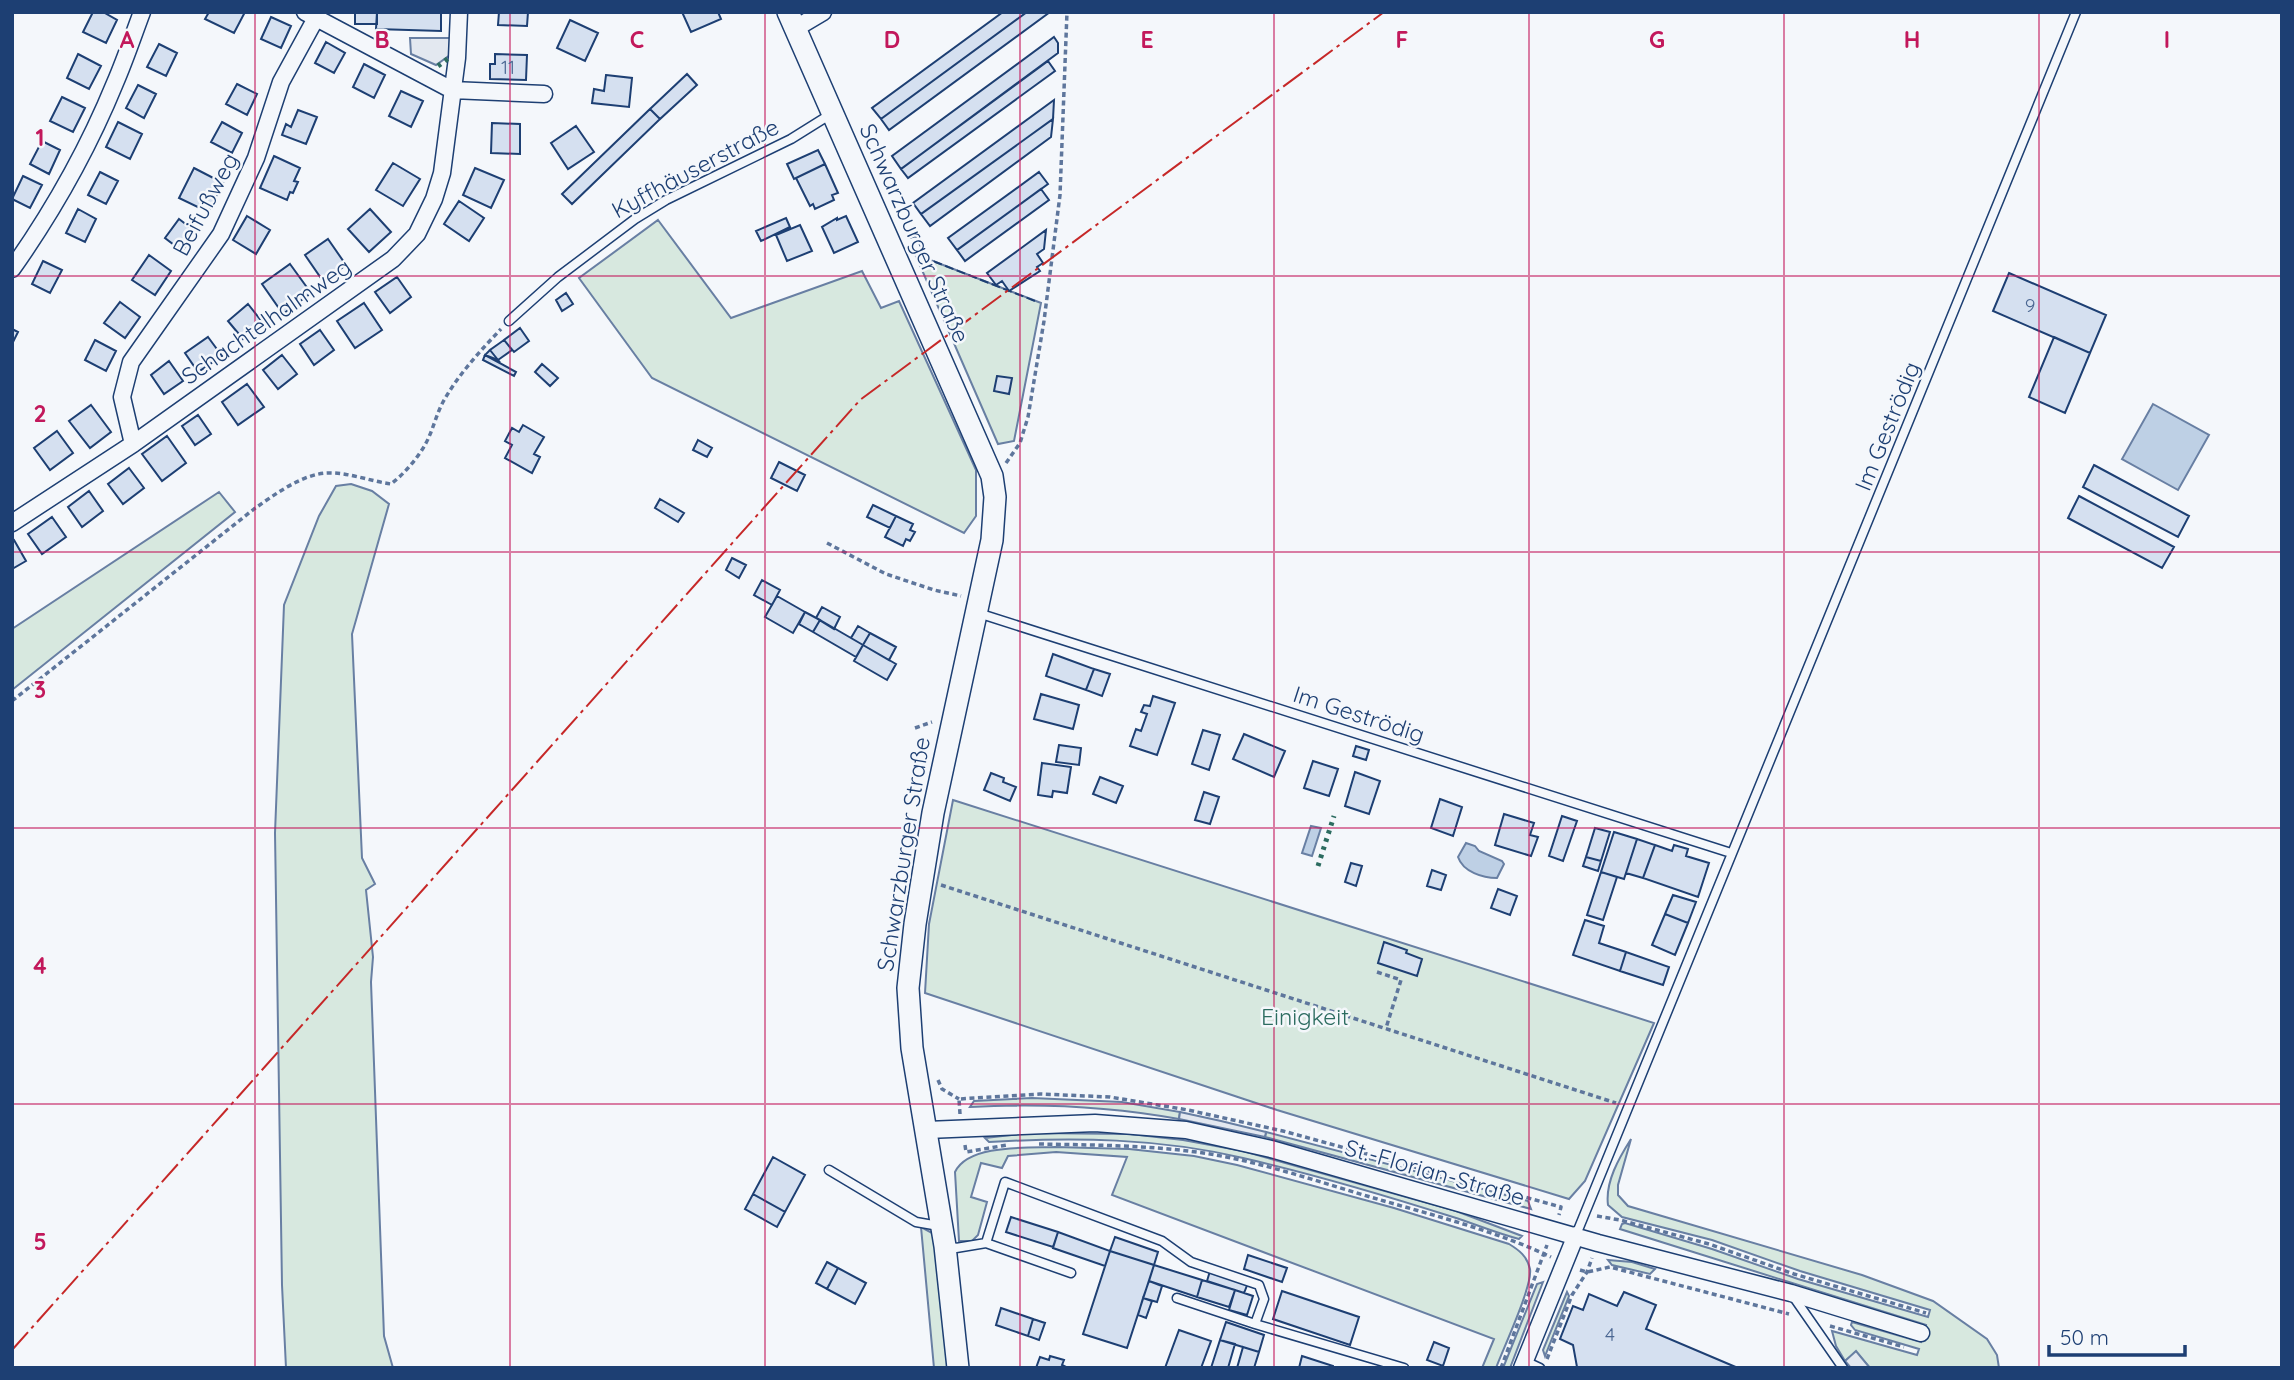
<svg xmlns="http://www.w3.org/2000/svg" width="2294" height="1380" viewBox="0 0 2294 1380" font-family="Quicksand,sans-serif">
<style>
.green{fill:#d7e8df;stroke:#687fa3;stroke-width:2}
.parking{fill:#e3e8f0;stroke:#687fa3;stroke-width:2}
.water{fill:#bed0e5;stroke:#687fa3;stroke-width:2}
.building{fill:#d5e0f0;stroke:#1d3f73;stroke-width:2}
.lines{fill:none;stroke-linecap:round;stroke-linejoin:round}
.service-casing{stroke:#1d3f73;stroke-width:11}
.minor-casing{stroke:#1d3f73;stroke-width:19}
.tertiary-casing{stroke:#1d3f73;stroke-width:24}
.path{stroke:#5e769c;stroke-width:3.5;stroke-dasharray:5 3.5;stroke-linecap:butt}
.service{stroke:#f4f7fb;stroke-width:8}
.minor{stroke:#f4f7fb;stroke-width:16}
.tertiary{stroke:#f4f7fb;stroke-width:21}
.hedge{stroke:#2c6c60;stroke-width:5;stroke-dasharray:3.5 5;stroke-linecap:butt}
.fence{stroke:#1d3f73;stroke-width:2;stroke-dasharray:9 3.5;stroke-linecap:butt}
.power{stroke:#c62828;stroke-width:2;stroke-dasharray:24 5 3.5 5;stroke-linecap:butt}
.grid{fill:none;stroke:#c2185b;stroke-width:2;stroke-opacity:0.55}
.labels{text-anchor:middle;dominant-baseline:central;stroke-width:5;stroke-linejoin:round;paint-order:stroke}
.number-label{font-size:19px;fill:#4b6792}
.street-label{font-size:23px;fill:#1d3f73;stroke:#f4f7fb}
.park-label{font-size:23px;fill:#2c6c60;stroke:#f4f7fb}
.grid-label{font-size:23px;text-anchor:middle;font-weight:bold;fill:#c2185b;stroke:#f4f7fb;stroke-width:5;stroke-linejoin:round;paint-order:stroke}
</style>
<rect width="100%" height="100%" fill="#f4f7fb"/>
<path class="green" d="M658,220L731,318L862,271L881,308L899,301L976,470V516L964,533L652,378L579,278Z
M915,254L1041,303L1014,441L998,444Z
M351,484L372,491L389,504L352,634L362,858L375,884L366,890L373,957L371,982L384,1336L393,1368H286L282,1285L275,833L284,605L319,516L336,486Z
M219,492L235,512L12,690V629Z
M953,800L1654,1023L1585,1181L1569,1199L1277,1110L925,993L929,924Z
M1032,1098L1122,1102L1180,1112L1179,1119C1108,1106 1041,1103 970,1107L974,1101Z
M1266,1132L1528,1201L1531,1209L1265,1137Z
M1030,1133L1130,1134L1183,1140L1243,1151L1456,1211L1522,1236L1519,1239C1496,1233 1475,1224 1453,1217C1384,1195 1313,1174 1243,1158C1159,1138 1074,1137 989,1142L985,1138Z
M1631,1139L1618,1185V1195L1628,1206L1862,1275L1933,1301L1987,1339L1997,1355L1999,1368H1870L1856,1352L1845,1361L1836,1346L1832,1331L1917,1355L1919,1349L1855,1330L1851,1325L1852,1322L1921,1342L1926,1325L1620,1229L1622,1224L1625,1223L1712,1249L1798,1279L1928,1317L1930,1310L1800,1271L1712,1240L1622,1217L1608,1205C1605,1182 1619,1158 1631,1139Z
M1055,1147L1129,1149L1194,1156L1237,1165L1394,1208L1509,1244C1519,1250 1527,1256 1530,1269C1533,1285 1503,1349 1496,1368H1482L1494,1339L1112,1195L1127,1157L1056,1152L1008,1156L1002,1168L981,1163L971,1197L987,1202L978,1235L972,1241H959L955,1172C968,1144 1027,1148 1055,1147Z
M921,1227L934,1234L948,1368H934Z
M1608,1260L1632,1262L1655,1269L1650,1274L1612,1265Z
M1543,1282L1510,1368H1503L1537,1284Z
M1567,1292L1569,1296L1545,1356L1543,1350Z"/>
<path class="parking" d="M410,38H450V55L436,65L411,54Z
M1180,1112L1221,1121L1266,1132L1265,1137L1179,1119Z
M1856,1351L1870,1368H1851L1845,1361Z"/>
<path class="water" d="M2153,404L2209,435L2178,490L2122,459Z
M1311,826L1321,828L1312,856L1302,853Z
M1466,843L1475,846L1479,851L1502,861L1504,864L1497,878C1483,878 1463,872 1458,857Z"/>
<path class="building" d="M93,12H103L117,20L106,43L83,32Z
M209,12H245L234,33L205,19Z
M355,12H377V24H355Z
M377,12H441V31L376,29Z
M499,12H528L527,26L498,25Z
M682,12H718L721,19L691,32Z
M1003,12H1027L881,119L872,108Z
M1027,12H1050L889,130L881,119Z
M271,17L291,26L281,48L261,39Z
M570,20L598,33L585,61L557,48Z
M1054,37L1058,43V53L901,169L892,156Z
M326,42L345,53L334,73L315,63Z
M159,44L177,53L166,76L147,67Z
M78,54L101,66L89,89L67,78Z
M495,54L527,55L526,80L490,79V64H495Z
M1048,61L1055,71L908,178L901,169Z
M364,64L385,75L374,98L353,87Z
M687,74L697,85L660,119L650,109Z
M606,75L632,78L629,107L592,103L594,89L604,91Z
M237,84L257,94L247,115L226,104Z
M138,85L156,94L144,118L126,108Z
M401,91L423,101L411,127L389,116Z
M62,97L85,108L73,132L50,121Z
M1054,100L1053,119L921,214L913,203Z
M650,109L660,119L572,204L562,194Z
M298,110L317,117L306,144L282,135L286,124L291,127Z
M1053,119L1051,137L930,226L921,214Z
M118,122L142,134L130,159L106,147Z
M222,122L242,133L232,153L211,142Z
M492,123L520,124V154L491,153Z
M576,126L594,152L568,169L551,143Z
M42,141L60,150L49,174L30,164Z
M818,150L825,164L794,179L787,164Z
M274,156L300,168L294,181L298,182L293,193L290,192L287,200L260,188Z
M393,163L420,179L403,206L376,190Z
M825,164L838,193L832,195L834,200L815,209L813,204L810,206L796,178Z
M194,168L223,183L208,212L179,198Z
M475,168L504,180L491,208L463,195Z
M100,172L118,181L106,204L88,195Z
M1039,172L1048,184L957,250L948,238Z
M23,176L42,185L30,208L12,199Z
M1041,189L1049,200L965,261L957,250Z
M459,201L484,218L469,241L444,224Z
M78,209L96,219L85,242L66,233Z
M370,209L391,232L369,252L348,229Z
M247,216L270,230L256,254L233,240Z
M846,216L858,242L834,253L822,227L837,218V220Z
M786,218L790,227L761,241L756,231Z
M179,219L196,232L182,251L165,238Z
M800,225L812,251L787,261L776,235Z
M1046,230L1044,249L1037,254L1043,263L1037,267L1040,271L1009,291L1002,281L996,285L987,273Z
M328,239L346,265L323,281L305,255Z
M149,255L171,271L155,295L132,280Z
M43,261L62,270L50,293L32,284Z
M290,264L311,293L283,314L262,284Z
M2009,273L2106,315L2090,353L1993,311Z
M397,277L411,297L390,313L375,292Z
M566,293L573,304L562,311L556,300Z
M120,302L140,317L125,338L104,323Z
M364,303L382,330L355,348L337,321Z
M248,304L263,323L243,339L228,321Z
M520,328L529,341L514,352L504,340Z
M12,329L18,332L12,344Z
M320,330L334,350L314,365L300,344Z
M208,337L222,356L198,372L185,353Z
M2054,337L2090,353L2065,413L2029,397Z
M95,340L116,351L106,371L85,360Z
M504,340L512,350L498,360L490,350Z
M490,350L498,360L485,355Z
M282,355L297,374L278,389L263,370Z
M485,355L516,372L514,376L483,360Z
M169,361L183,381L164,394L151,375Z
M542,364L558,378L550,386L535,372Z
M997,376L1012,378L1009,394L994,391Z
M247,384L264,407L238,425L222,402Z
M91,405L111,432L90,448L69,421Z
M198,415L211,434L195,445L182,426Z
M523,425L544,437L534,454L540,457L532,473L505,458L512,445L505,441L512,428L519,432Z
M57,431L73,453L50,470L34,448Z
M167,436L186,463L162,481L142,454Z
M698,440L712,448L707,457L693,450Z
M779,462L805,475L797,491L771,478Z
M2094,465L2189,516L2178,537L2083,487Z
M129,468L144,488L123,504L108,484Z
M89,491L103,511L82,527L68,507Z
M2079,496L2174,547L2162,568L2068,518Z
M660,499L684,513L678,522L655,508Z
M873,505L896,516L890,528L867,517Z
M896,516L913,524L910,530L915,532L910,541L906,539L903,546L885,537Z
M52,517L66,537L42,554L28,534Z
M14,540L26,561L12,569V541Z
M732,558L746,565L739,578L726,570Z
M762,580L780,590L772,605L754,595Z
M777,596L805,612L793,633L765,617Z
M822,607L840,617L834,629L816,618Z
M805,612L820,620L813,632L799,624Z
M820,620L863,645L856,657L813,632Z
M858,626L870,633L863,645L851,638Z
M870,633L896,647L889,660L863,645Z
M863,645L896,664L887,680L854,661Z
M1053,654L1094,669L1086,690L1046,676Z
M1094,669L1110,674L1102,696L1086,690Z
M1041,694L1079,705L1073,729L1034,719Z
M1153,696L1175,703L1157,755L1130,746L1136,729L1141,731L1147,714L1141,712L1144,705L1150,706Z
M1203,730L1220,735L1209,770L1192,764Z
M1244,734L1285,751L1274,777L1233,759Z
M1059,745L1081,748L1079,765L1056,762Z
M1356,746L1369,750L1366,760L1353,756Z
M1313,761L1338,769L1329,796L1304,788Z
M1042,763L1071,767L1067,793L1053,791L1052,797L1038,795Z
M1355,772L1380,781L1369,814L1345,806Z
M991,773L1004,778L1003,782L1016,787L1010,801L984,790Z
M1100,777L1123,786L1116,803L1093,794Z
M1204,792L1219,797L1210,824L1195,820Z
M1440,799L1462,807L1453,836L1431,828Z
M1504,814L1534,823L1530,835L1538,837L1531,856L1495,845Z
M1562,816L1577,821L1563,861L1549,856Z
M1595,828L1610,832L1601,861L1586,857Z
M1614,832L1637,839L1624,879L1601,872Z
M1637,839L1655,845L1643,878L1626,873Z
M1655,845L1672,851L1674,845L1688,849L1686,856L1709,863L1698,897L1643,878Z
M1586,857L1601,861L1598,871L1583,866Z
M1351,863L1362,866L1356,886L1345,882Z
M1432,870L1446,875L1441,890L1427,886Z
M1601,872L1617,877L1603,920L1587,915Z
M1498,889L1517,896L1510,915L1491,908Z
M1673,895L1696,902L1688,923L1665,914Z
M1665,914L1688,923L1675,955L1652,945Z
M1585,920L1604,926L1599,943L1626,952L1620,971L1573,955Z
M1384,942L1407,950L1406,953L1422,959L1417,976L1378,963Z
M1626,952L1669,967L1663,985L1620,971Z
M773,1157L805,1175L785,1212L753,1194Z
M753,1194L785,1212L777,1227L745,1209Z
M1011,1217L1058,1232L1053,1247L1006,1232Z
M1058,1232L1110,1251L1105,1266L1053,1248Z
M1115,1237L1158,1252L1154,1265L1110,1251Z
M1110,1251L1154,1265L1127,1348L1083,1334Z
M1248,1255L1287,1268L1282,1282L1244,1269Z
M827,1262L838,1268L827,1289L816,1283Z
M1154,1265L1202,1280L1197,1297L1149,1281Z
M838,1268L866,1283L855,1304L827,1289Z
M1210,1271L1248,1283L1244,1293L1207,1281Z
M1202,1280L1235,1290L1229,1307L1197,1297Z
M1149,1281L1162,1286L1157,1302L1143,1298Z
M1235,1290L1253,1296L1247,1315L1229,1310Z
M1282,1291L1359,1317L1350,1345L1273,1319Z
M1624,1292L1656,1305L1646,1329L1738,1368L1577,1367L1573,1345L1560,1339L1573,1306L1583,1310L1589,1294L1617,1306Z
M1143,1298L1152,1301L1146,1318L1138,1315Z
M1001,1308L1033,1319L1028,1336L996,1325Z
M1033,1319L1045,1323L1039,1340L1028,1336Z
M1226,1322L1264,1335L1259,1352L1220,1340Z
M1179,1330L1211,1341L1201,1368H1165Z
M1220,1340L1235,1344L1228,1368H1211Z
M1434,1342L1449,1348L1443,1366L1427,1360Z
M1243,1347L1259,1352L1254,1368H1237Z
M1050,1356L1064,1360L1062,1365L1068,1368H1036L1040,1357L1049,1360Z
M1302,1356L1333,1366V1368H1299Z"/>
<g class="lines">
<g class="service-casing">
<path id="service" d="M509,321L558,277L635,219L666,200L791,139L831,114
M978,613L1731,853
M829,1170L916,1222L939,1226
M1576,1235L2076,12
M986,1243L1071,1273
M948,1246L956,1248L986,1243L1005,1182L1162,1241L1191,1262L1259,1285L1264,1299L1255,1324L1177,1298
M1793,1296L1843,1368
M1255,1324L1404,1368
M1525,1361L1540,1368"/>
</g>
<g class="minor-casing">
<path id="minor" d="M305,12L452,90L544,94
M796,28L823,12
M12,269C53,211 88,149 115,83C125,60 133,36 142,12
M133,444L122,397L131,362L221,234L256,158L281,82L316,18
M12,523L133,444L393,259L417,234L434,199L442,173L457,58L459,12
M927,1130L1095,1123L1186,1130L1271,1149L1598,1243L1791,1293L1921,1333
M1522,1368L1576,1235"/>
</g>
<g class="tertiary-casing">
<path id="tertiary" d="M788,12L992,476L995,497L992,540L933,813L915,924L908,988L912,1048L945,1246L958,1368"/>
</g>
<path class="path" d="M1006,463L1020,443L1028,417L1044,321L1060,195L1067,12
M827,543L886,574L934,590L961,596
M12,701L254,509C274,495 302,474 327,473C347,472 370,481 391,484C404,474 418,458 426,443C433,430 436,415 443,402C458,375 480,351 501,329
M915,728L932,722
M941,885L1616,1103
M1377,972L1401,980L1386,1028
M938,1080L942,1089L959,1099
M960,1114L959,1099L1040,1094L1110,1097L1188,1110L1283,1131L1561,1207L1559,1215
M1039,1144C1088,1145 1138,1145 1188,1151C1253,1158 1321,1183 1384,1201C1440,1217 1498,1232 1551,1257
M965,1145L966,1152L1007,1145
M1597,1216L1620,1220L1709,1244L1794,1274L1926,1313
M1580,1270L1587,1272L1610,1267L1789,1314
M1830,1326L1904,1347
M1547,1359L1572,1295L1587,1272L1592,1258
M1501,1368L1547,1245"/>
<use href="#service" class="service"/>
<use href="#minor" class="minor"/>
<use href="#tertiary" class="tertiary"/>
<path class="hedge" d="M438,66L450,57
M1318,866L1334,816"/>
<path class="fence" d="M909,238L916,236L922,249L915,254L1035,301"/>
<path class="power" d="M12,1350L860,400L1384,12"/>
</g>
<path class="grid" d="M255,12V1368M510,12V1368M765,12V1368M1020,12V1368M1274,12V1368M1529,12V1368M1784,12V1368M2039,12V1368M12,276H2282M12,552H2282M12,828H2282M12,1104H2282"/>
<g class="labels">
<g class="number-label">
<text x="508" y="67">11</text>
<text x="2030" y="305">9</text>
<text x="1610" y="1334">4</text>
</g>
<g class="street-label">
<text transform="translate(695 168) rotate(-28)">Kyffhäuserstraße</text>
<text transform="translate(205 204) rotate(-62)">Beifußweg</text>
<text transform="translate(915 233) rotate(66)">Schwarzburger Straße</text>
<text transform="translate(266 321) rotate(-35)">Schachtelhalmweg</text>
<text transform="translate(1887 426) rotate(-68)">Im Geströdig</text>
<text transform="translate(1359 714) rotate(18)">Im Geströdig</text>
<text transform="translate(903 854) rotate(-81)">Schwarzburger Straße</text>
<text transform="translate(1435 1172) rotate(16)">St.-Florian-Straße</text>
</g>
<g class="park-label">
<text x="1305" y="1016">Einigkeit</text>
</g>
</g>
<g class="grid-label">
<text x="127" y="48">A</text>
<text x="382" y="48">B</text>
<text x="637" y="48">C</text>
<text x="892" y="48">D</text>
<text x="1147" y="48">E</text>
<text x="1402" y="48">F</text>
<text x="1657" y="48">G</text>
<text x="1912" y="48">H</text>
<text x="2167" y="48">I</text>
<text x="40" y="146">1</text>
<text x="40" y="422">2</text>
<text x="40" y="698">3</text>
<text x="40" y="974">4</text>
<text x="40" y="1250">5</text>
</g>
<rect width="2294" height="1380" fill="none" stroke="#1d3f73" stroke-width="28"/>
<path d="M2049 1345v10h136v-10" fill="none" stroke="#1d3f73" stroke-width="3.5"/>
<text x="2060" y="1345" font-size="21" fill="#1d3f73" stroke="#f4f7fb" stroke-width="5" paint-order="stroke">50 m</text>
</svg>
